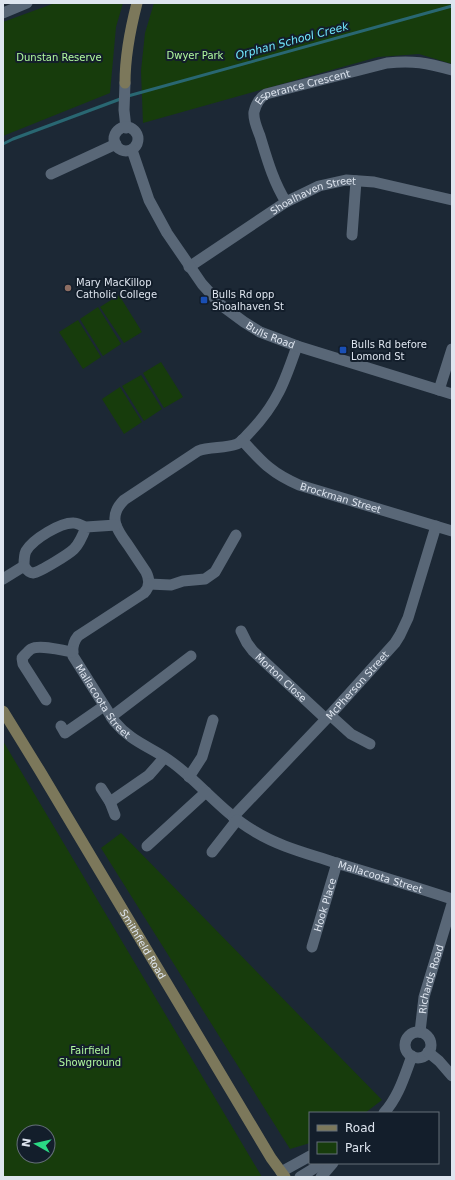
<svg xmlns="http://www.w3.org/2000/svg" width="455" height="1180" viewBox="0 0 455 1180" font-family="'DejaVu Sans',sans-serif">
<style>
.green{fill:#173c0c;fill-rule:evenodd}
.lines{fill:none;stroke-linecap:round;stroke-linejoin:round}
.stream{stroke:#296772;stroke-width:3}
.minor{stroke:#596777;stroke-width:11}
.tertiary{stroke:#596777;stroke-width:11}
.secondary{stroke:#7c785b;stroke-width:11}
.education-dot{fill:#8d6e63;stroke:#131e2b;stroke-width:1.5}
.transit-dot{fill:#1a4fb4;stroke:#131e2b;stroke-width:1.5}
.labels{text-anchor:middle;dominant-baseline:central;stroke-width:4;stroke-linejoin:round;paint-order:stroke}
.park-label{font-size:10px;fill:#b1f99f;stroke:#131e2b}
.street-label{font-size:10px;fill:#dee5ef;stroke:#131e2b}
.poi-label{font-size:10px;fill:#dee5ef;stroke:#131e2b;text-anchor:start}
.water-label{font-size:11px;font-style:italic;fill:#71e8fe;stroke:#131e2b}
</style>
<rect width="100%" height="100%" fill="#1c2835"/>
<path class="green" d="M55,3H123L116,27L110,93L3,136V22Z
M154,3H452V64L419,54L378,57L143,123L141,71L145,33Z
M119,295L142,332L124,343L100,307Z
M98,307L121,344L103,356L80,319Z
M78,320L101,357L83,369L59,332Z
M161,362L183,397L164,408L143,373Z
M141,375L162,409L144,421L122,386Z
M120,387L142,422L124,434L102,399Z
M3,741L262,1177H3ZM24,1132H48V1156H24Z
M121,833L382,1100L365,1113H310V1143L290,1149L101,848Z"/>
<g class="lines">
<path class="stream" d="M128,96L452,6
M3,144L13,139L123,98"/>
<g class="minor">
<path d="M3,13L27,3"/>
<path d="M51,174L116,144"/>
<path id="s1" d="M286,202C273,181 267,159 260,136C257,128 253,120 254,112C256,104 259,98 266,94L387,63C413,60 427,63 452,70"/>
<path d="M352,235L356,181"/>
<path id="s2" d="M189,267L286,202L319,186L346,180L374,182L452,200"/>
<path id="s3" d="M297,346C285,381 277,404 250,432C246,436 242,442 237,444C224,449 210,446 198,451L124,500C107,517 117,530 128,545C134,554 140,563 146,572C150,580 150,587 144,593L78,636C73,642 72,648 73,656L114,721C132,743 152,747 173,763C201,784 223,813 254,831C278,846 306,853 333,862C373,874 412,886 452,899"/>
<path d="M439,390L452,349"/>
<path id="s4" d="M242,440C262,462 271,473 299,485L452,531"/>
<path d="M86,527C82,526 78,523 74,523C61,522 33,539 26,551C24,555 24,561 24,566C26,569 29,573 33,573C40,572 69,554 74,549C79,544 83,535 86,527L116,525"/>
<path d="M3,579L24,566"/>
<path d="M149,584L171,585L183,581L205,579L215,572L236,535"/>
<path id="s5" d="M241,631L247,643L253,651L326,719"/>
<path d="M46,700L23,664L22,658C25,655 28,651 31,649C40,644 63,651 73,652"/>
<path d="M330,715L351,734L370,744"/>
<path d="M111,717L191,656"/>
<path d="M61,726L65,733L104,706"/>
<path d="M189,777L202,757L213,720"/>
<path d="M101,788L110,802L149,775L164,758"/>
<path d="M110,802L115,815"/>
<path id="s6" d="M233,817L330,715L395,643L400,635L408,618L436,526"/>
<path d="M147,846L206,792"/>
<path d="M212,852L237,820"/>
<path id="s7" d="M312,947L337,863"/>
<path id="s8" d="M420,1032L424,997L452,904"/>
<circle cx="418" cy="1045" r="13"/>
<path d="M428,1052L439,1061L452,1076"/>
<path d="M384,1113C399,1096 404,1077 412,1056"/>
<path d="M281,1172L310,1156"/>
<path d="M300,1177L323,1163"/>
<path d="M321,1177L333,1163"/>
</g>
<g class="tertiary">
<path d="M125,83L124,110L126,128"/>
<circle cx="126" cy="139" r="12"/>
<path id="s9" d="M132,150L149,200L167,233L202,284L221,305L244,322L260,332L297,346L452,394"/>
</g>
<g class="secondary">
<path d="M125,83C125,56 130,30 137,3"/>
<path id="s10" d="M3,711L40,771L271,1158L285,1177"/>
</g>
</g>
<circle class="education-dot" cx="68" cy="288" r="4"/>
<g class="transit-dot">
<rect x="200" y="296" width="8" height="8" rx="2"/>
<rect x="339" y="346" width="8" height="8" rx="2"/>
</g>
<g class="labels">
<g class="park-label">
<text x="195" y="55">Dwyer Park</text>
<text x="59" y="57">Dunstan Reserve</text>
<text x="90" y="1050">Fairfield<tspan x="90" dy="12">Showground</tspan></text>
</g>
<g class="street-label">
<text stroke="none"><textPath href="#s1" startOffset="155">Esperance Crescent</textPath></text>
<text stroke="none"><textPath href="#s2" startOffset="145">Shoalhaven Street</textPath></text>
<text stroke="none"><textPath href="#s9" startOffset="239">Bulls Road</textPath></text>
<text stroke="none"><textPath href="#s4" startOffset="117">Brockman Street</textPath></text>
<text stroke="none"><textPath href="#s5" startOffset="62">Morton Close</textPath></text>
<text stroke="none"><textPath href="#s6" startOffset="181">McPherson Street</textPath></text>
<text stroke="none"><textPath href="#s3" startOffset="506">Mallacoota Street</textPath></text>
<text stroke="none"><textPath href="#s3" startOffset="842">Mallacoota Street</textPath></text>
<text stroke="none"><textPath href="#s7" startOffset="44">Hook Place</textPath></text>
<text stroke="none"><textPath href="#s10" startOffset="272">Smithfield Road</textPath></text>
<text stroke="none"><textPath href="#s8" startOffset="54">Richards Road</textPath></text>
</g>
<g class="poi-label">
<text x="76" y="282">Mary MacKillop<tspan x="76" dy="12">Catholic College</tspan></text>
<text x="212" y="294">Bulls Rd opp<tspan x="212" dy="12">Shoalhaven St</tspan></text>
<text x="351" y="344">Bulls Rd before<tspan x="351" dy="12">Lomond St</tspan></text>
</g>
<g class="water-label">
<text transform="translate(292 41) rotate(-15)">Orphan School Creek</text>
</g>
</g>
<rect width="455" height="1180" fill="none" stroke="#dee5ef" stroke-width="8"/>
<rect x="309" y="1112" width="130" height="52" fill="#131e2b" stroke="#646e79"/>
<rect x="317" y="1125" width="20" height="6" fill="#7c785b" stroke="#646e79"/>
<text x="345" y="1132" font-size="12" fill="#dee5ef">Road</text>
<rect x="317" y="1142" width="20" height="12" fill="#173c0c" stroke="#646e79"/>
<text x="345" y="1152" font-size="12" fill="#dee5ef">Park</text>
<g transform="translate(36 1144) rotate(278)"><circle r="19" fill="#131e2b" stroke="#646e79"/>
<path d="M0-3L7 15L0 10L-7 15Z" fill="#2bd884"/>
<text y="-6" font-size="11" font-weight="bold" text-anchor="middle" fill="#dee5ef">N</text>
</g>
</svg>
